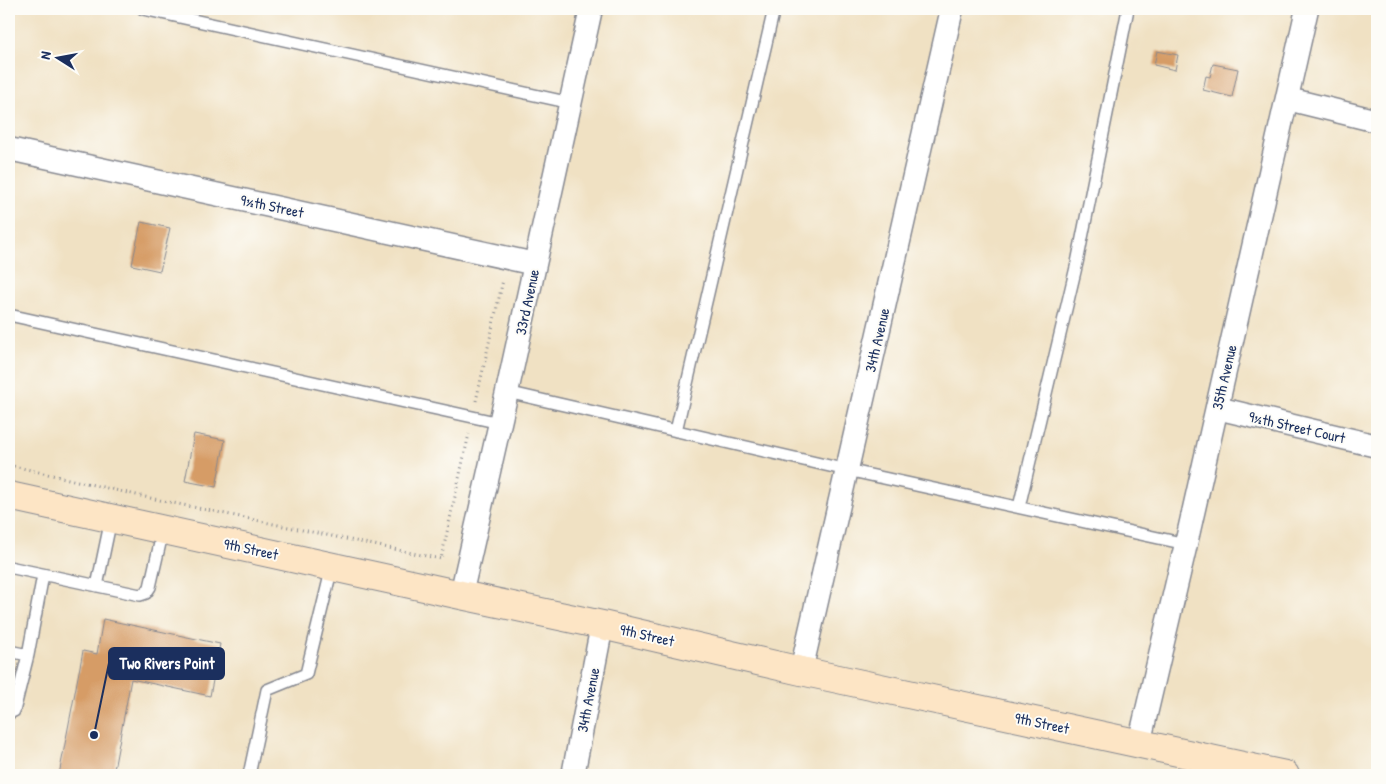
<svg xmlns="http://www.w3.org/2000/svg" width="1386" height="784" viewBox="0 0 1386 784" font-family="'Patrick Hand',sans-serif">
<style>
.building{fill:#d69c66}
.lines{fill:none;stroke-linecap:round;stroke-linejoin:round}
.lane-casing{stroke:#868890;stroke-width:14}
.street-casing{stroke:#868890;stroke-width:25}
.secondary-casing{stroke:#868890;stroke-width:30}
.path{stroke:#868890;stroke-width:3;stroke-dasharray:1 4;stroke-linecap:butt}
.lane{stroke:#fff;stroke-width:11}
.street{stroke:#fff;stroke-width:22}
.secondary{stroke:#fde5c5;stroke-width:28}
.labels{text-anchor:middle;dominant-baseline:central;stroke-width:4;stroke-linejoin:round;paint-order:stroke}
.street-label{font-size:15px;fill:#1b2f5e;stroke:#fdfcf7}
.leader{fill:none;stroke:#1b2f5e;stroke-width:2}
.callout-dot{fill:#1b2f5e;stroke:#fdfcf7;stroke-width:2}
.callout{fill:#1b2f5e;stroke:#1b2f5e;stroke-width:2}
.callout-label{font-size:16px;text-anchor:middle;font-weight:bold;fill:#fff}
</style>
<rect width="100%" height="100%" fill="#fdfcf7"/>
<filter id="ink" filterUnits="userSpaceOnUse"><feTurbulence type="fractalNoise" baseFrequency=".02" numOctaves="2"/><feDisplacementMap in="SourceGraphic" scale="10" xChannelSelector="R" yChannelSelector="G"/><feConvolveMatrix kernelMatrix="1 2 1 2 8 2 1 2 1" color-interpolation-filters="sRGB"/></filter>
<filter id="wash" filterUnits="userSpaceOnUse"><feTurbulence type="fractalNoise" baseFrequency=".0096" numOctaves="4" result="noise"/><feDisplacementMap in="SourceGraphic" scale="20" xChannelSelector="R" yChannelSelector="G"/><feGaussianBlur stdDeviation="1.12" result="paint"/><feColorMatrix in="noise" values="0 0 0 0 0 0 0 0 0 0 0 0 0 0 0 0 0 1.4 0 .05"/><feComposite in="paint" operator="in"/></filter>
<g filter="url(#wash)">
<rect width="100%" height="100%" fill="#f0e1c3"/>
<g id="blocks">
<path class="building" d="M1157,51L1178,55L1175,70L1154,65Z
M1213,64L1238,69L1232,97L1203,90L1206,76L1210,77Z
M141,222L170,228L160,271L132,265Z
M194,434L225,440L216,487L185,481Z
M103,619L220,644L210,696L131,679L113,775H59L83,651L97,654Z"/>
</g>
</g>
<g filter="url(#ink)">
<use href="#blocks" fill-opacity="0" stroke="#868890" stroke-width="1"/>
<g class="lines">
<g class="lane-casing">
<path id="lane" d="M143,9L571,103
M9,315L500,423
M507,392L847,470L1186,544
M676,431L774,9
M1019,507L1077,263L1128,9
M9,567L140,595L146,593L150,587L163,530
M97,586L111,519
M9,651L28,655
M9,713L14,711L28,655L43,575
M249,775L267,690L306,674L332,567"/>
</g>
<g class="street-casing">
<path id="street" d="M1288,99L1377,121
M9,149L535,264
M1217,408L1377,446
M461,595L507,392L591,9
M801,671L952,9
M1139,744L1186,544L1307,9
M573,775L602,625"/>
</g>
<g class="secondary-casing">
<path id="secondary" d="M9,496L461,595L602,625L801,671L1285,775"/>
</g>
<path class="path" d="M476,401L503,280
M9,465L145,497L441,559L469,434"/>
<use href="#lane" class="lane"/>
<use href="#street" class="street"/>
<use href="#secondary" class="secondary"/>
</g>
</g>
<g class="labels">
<g class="street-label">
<text transform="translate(272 206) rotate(12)">9½th Street</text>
<text transform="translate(527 302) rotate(-78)">33rd Avenue</text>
<text transform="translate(877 340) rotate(-77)">34th Avenue</text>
<text transform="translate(1224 377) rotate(-77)">35th Avenue</text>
<text transform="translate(1297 427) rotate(13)">9½th Street Court</text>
<text transform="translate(251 549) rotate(12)">9th Street</text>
<text transform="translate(647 635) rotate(13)">9th Street</text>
<text transform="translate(588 700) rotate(-79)">34th Avenue</text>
<text transform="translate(1042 723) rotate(12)">9th Street</text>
</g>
</g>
<path class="leader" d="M94 735L109 663"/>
<circle class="callout-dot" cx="94" cy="735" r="5"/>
<rect class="callout" x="109" y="648" width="115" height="31" rx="5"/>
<g class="callout-label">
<text x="167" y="669">Two Rivers Point</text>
</g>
<rect width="1386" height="784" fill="none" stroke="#fdfcf7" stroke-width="30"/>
<g transform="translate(58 58) rotate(281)" stroke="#fdfcf7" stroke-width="4" paint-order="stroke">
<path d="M0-4L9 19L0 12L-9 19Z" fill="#1b2f5e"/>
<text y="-8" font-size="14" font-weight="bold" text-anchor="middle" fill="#1b2f5e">N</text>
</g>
</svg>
